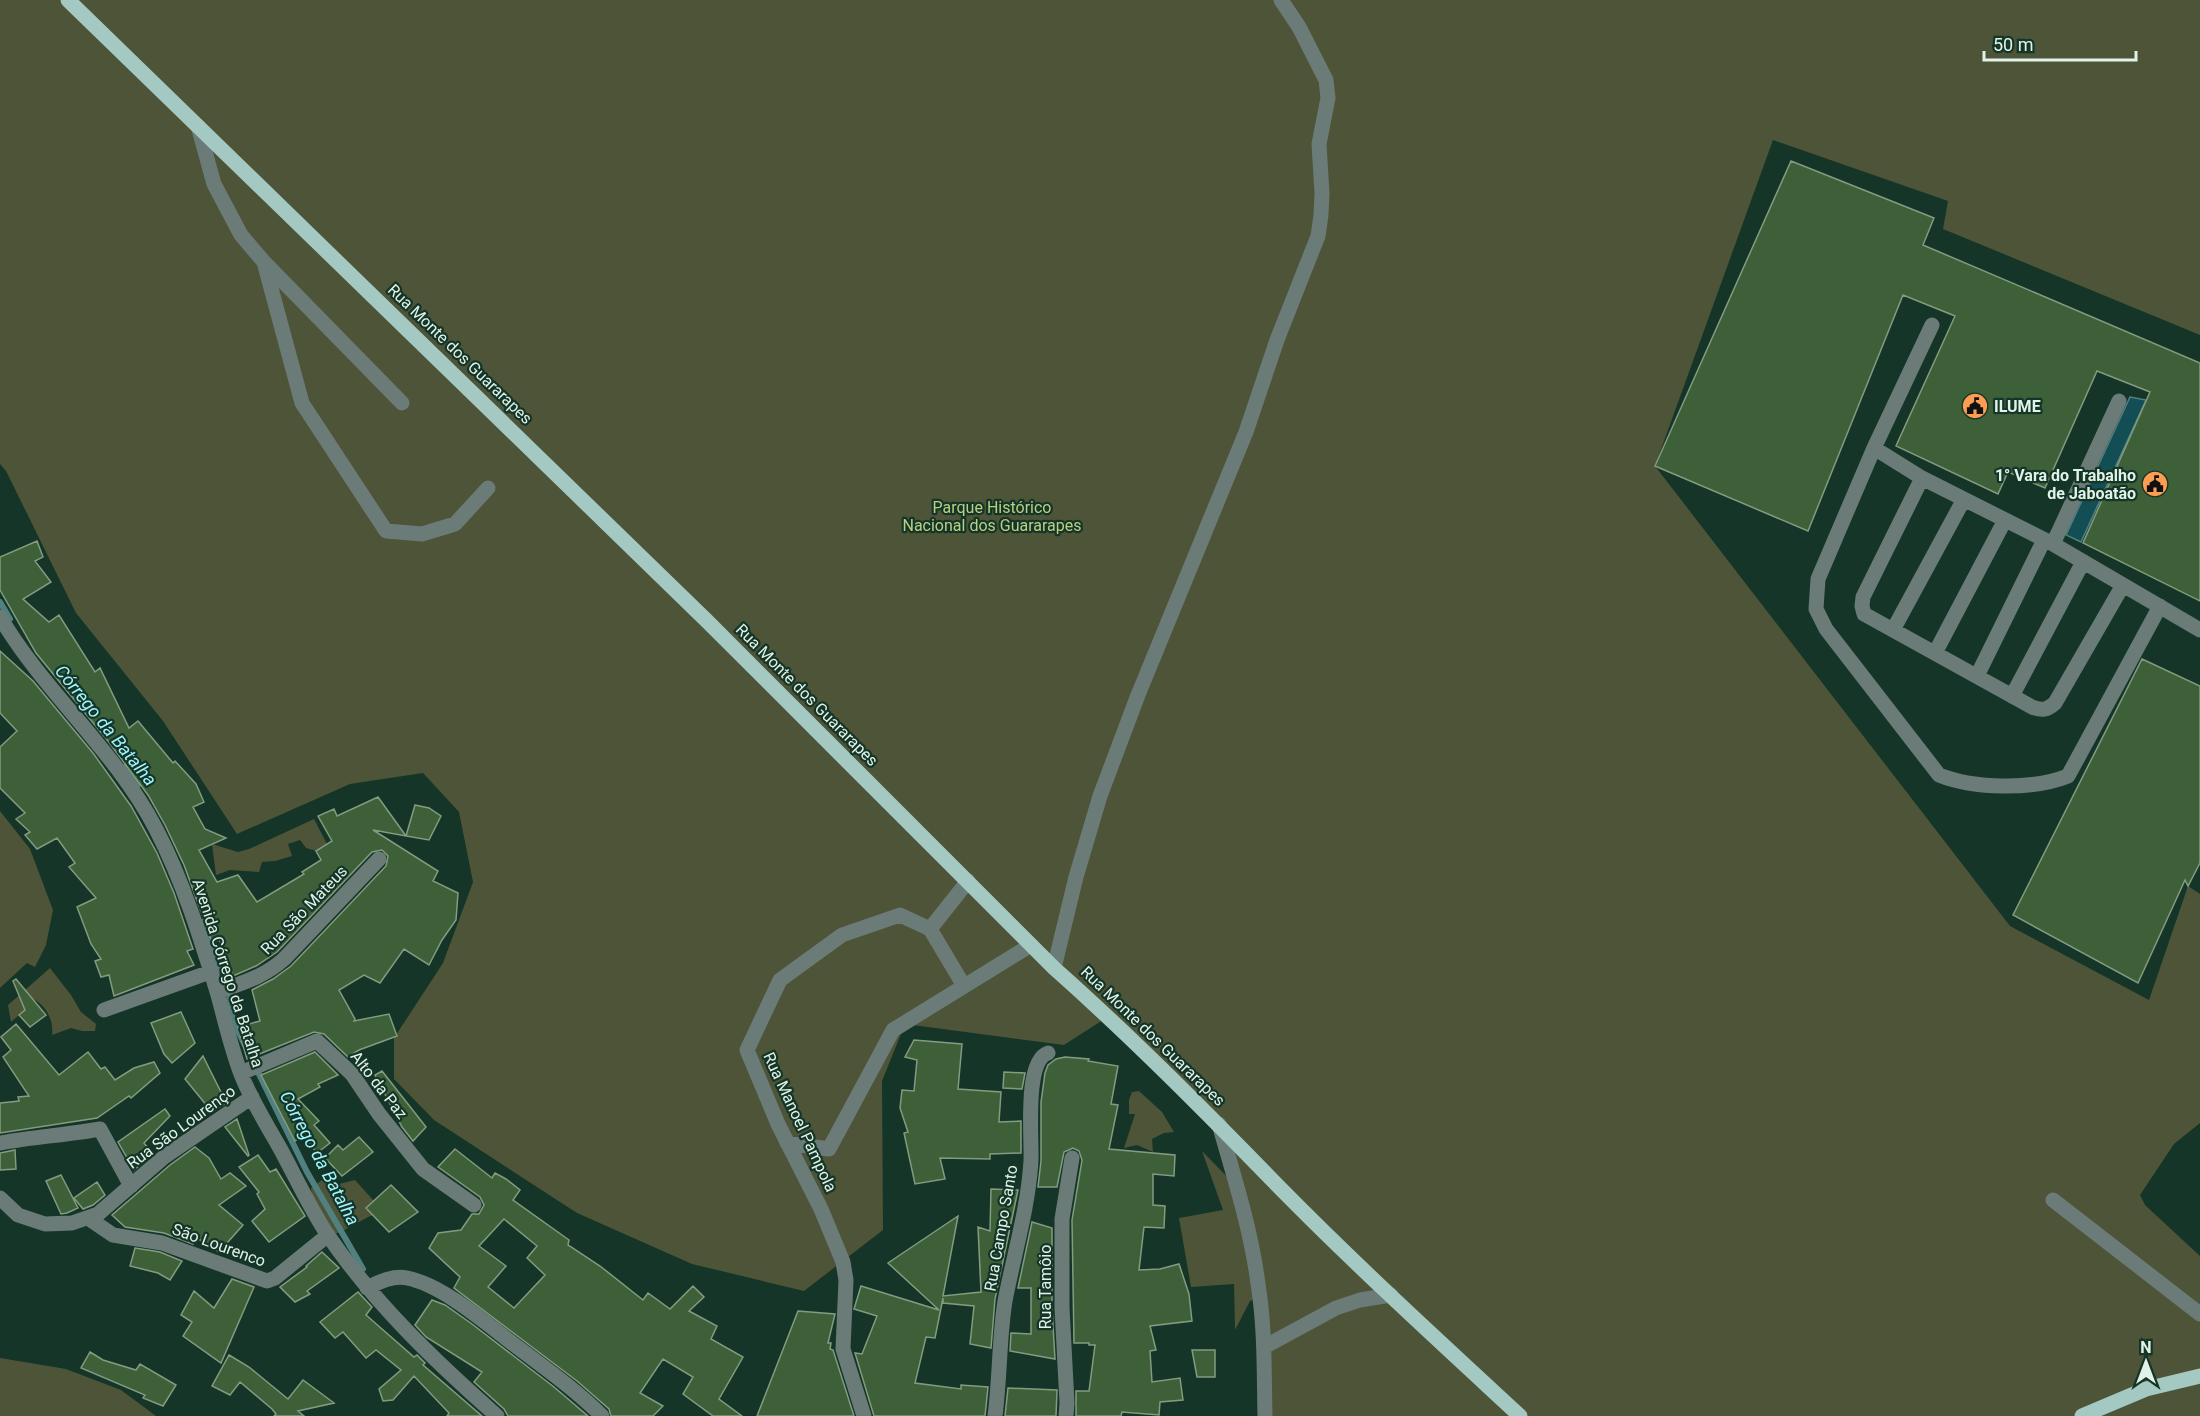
<svg xmlns="http://www.w3.org/2000/svg" width="2200" height="1416" viewBox="0 0 2200 1416" font-family="Roboto,sans-serif">
<style>
.green{fill:#4d5437}
.water{fill:#134e55;stroke:#518081;stroke-width:1.5}
.lines{fill:none;stroke-linecap:round;stroke-linejoin:round}
.stream{stroke:#518081;stroke-width:6}
.building{fill:#3d6039;stroke:#849b80;stroke-width:1.5;fill-rule:evenodd}
.minor{stroke:#6a7b78;stroke-width:15}
.major{stroke:#a4c8c2;stroke-width:15}
.labels{text-anchor:middle;dominant-baseline:central;stroke-width:4.5;stroke-linejoin:round;paint-order:stroke}
.street-label{font-size:16px;fill:#e1f3e9;stroke:#143527}
.poi-label{font-size:16px;font-weight:bold;fill:#e1f3e9;stroke:#143527;text-anchor:start}
.park-label{font-size:16px;fill:#bbcf82;stroke:#143527}
.water-label{font-size:18px;font-style:italic;fill:#9ff4fe;stroke:#143527}
</style>
<rect width="100%" height="100%" fill="#143527"/>
<path class="green" d="M0,0H2200V335L1943,229L1948,201L1773,140L1655,466L2010,926L2149,1000L2188,886L2200,894V1123L2174,1144L2140,1195L2145,1205L2200,1256V1416H1260L1255,1299L1250,1301L1235,1330L1234,1284L1191,1287L1179,1218L1223,1210L1202,1151L1238,1188L1219,1124L1106,1018L1064,1045L905,1024L882,1081L883,1230L804,1291L692,1264L577,1213L434,1120L394,1079V1038L443,963L473,882L459,812L423,773L350,784L237,834L163,721L76,613L6,471L0,464Z
M0,811L30,849L53,910L46,945L35,967L27,963L0,988Z
M314,819L327,844L316,851L306,848L300,840L288,844L292,856L275,861L262,862L259,872L230,870L216,875L212,844L238,852L249,849Z
M50,968L71,995L81,1012L96,1024L95,1031H82L71,1028L52,1035C54,1021 46,1005 33,999L23,1005L25,1010L11,1022L8,1005Z
M1139,1091L1162,1112L1174,1132L1164,1133L1152,1139L1153,1152L1137,1145L1124,1148L1135,1114H1129V1100L1132,1092Z
M329,1175L339,1184L355,1180L374,1201L373,1215C360,1220 349,1229 335,1234L312,1197L311,1188Z
M0,1358L66,1369L121,1390L156,1416H0Z"/>
<path class="water" d="M2130,397L2146,400L2081,542L2066,535Z"/>
<g class="lines">
<path class="stream" d="M0,602L10,619
M125,767L138,785
M202,922L221,971
M229,994L233,1021L307,1172L363,1269"/>
</g>
<path class="building" d="M1791,161L1934,218L1923,245L2200,363V601L2083,543L2150,392L2097,371L2045,488L2008,472L1998,494L1896,446L1955,316L1903,295L1808,531L1655,466Z
M37,541L43,557L35,561L51,582L23,599L49,622L59,615L95,672L100,668L129,728L138,721L173,763L175,761L196,784L204,802L193,807L205,829L226,838L199,850L217,882L238,875L257,902L304,874L302,872L321,860L316,851L332,841L318,816L334,809L337,816L378,797L406,836L373,830L438,871L433,881L458,893L456,920L442,940L429,965L404,949L380,983L364,975L339,990L355,1019L354,1021L389,1014L397,1036L359,1050L348,1057L324,1034L314,1032L247,1059L238,1027L260,1021L252,990L273,979L291,966L386,866L388,856L382,850L372,852L277,952L256,966L233,976L219,940L212,942L184,865L165,825L148,795L108,741L36,653L0,590V557Z
M0,651L33,681L93,753L131,806L157,853L174,893L193,949L187,951L194,965L114,996L109,975L101,977L95,961L101,959L91,944L77,907L96,898L69,867L75,863L57,838L37,849L25,835L30,832L16,819L25,813L0,788V747L17,731L0,713Z
M2142,659L2200,686V863L2188,886L2185,880L2138,983L2013,915Z
M415,805L429,808L441,816L429,840L406,836Z
M16,979L46,1015L30,1027L19,1015L25,1010L13,981Z
M181,1012L195,1043L172,1063L164,1054L151,1023Z
M16,1024L59,1075L88,1052L101,1069L105,1067L115,1080L134,1068L154,1062L160,1073L131,1098L129,1096L97,1118L0,1133V1103L19,1101L18,1097L29,1096L3,1057L11,1050L1,1037Z
M914,1040L962,1044L958,1089L1001,1092L999,1122L1021,1121V1153L990,1154V1159L940,1158L945,1179L915,1184L904,1133L908,1132L900,1108L902,1090L914,1091L917,1060L905,1057Z
M315,1052L338,1075L318,1084L320,1087L298,1099L319,1121L314,1125L330,1143L317,1153L303,1136L295,1141L261,1075Z
M203,1056L222,1094L224,1093L229,1101L212,1112L185,1079Z
M1065,1057L1089,1059L1088,1061L1118,1066L1111,1104L1118,1105L1109,1149L1175,1155L1174,1176L1153,1174V1205L1165,1206L1164,1228L1144,1227L1139,1270L1160,1269L1179,1264L1189,1294L1192,1321L1150,1326L1156,1350L1150,1351L1152,1382L1180,1378L1183,1400L1160,1402L1159,1415L1122,1412L1121,1416H1076V1391H1089L1095,1345H1089V1343H1074L1072,1220L1082,1160L1079,1151L1073,1148L1064,1152L1057,1187H1038L1041,1161V1102L1045,1073L1048,1065L1056,1059Z
M382,1071L426,1127L413,1141L402,1127L375,1075Z
M1004,1072L1025,1073L1022,1089L1003,1088Z
M165,1109L170,1116L144,1143L153,1154L134,1170L118,1142Z
M237,1119L249,1155L248,1156L225,1127Z
M359,1137L373,1152L342,1176L325,1158L338,1145L343,1150Z
M195,1147L209,1158L221,1179L230,1173L246,1186L219,1205L243,1225L219,1252L197,1238L193,1244L164,1233L125,1227L112,1215L170,1165Z
M455,1149L492,1178L495,1173L506,1179L520,1190L513,1200L569,1240L568,1245L600,1266L643,1300L648,1293L670,1309L693,1286L704,1297L689,1311L717,1326L711,1339L743,1357L719,1399L742,1416H713L683,1394L693,1377L663,1359L640,1393L663,1406L653,1416H611L609,1409L577,1381L454,1288L460,1277L429,1248L438,1233L461,1230L472,1214H479L484,1205L480,1197L438,1167ZM504,1219L537,1246L527,1258L545,1275L514,1308L488,1287L506,1266L479,1246Z
M15,1150L16,1169L0,1170V1153Z
M258,1155L270,1172L276,1169L305,1216L269,1242L252,1221L265,1209L257,1194L259,1192L239,1167Z
M61,1175L78,1208L67,1213L61,1214L46,1181Z
M97,1182L105,1195L93,1205L83,1209L74,1198Z
M391,1185L418,1212L389,1232L366,1208Z
M991,1189L1018,1190L995,1299L991,1348L970,1344L974,1306L943,1303V1298L935,1338L926,1337L915,1383L961,1389V1385L988,1387L985,1416H874L855,1353L862,1354L877,1316L854,1309L861,1286L939,1310L888,1263L958,1216L943,1296L981,1292L978,1227L990,1231Z
M1032,1222L1052,1228V1308L1055,1359L1010,1351L1011,1333L1031,1334V1288H1018Z
M135,1248L160,1252L182,1261L170,1280L158,1273L130,1266Z
M322,1252L339,1268L307,1291L310,1294L295,1302L280,1287L307,1267L306,1266Z
M232,1279L254,1287L221,1363L183,1336L192,1322L181,1315L194,1291L214,1308Z
M358,1292L372,1307L366,1315L414,1357L417,1355L425,1363L423,1365L482,1416H447L449,1413L414,1376L393,1400L383,1401L379,1389L401,1370L376,1350L366,1358L343,1332L335,1338L320,1322Z
M432,1300L445,1305L472,1324L554,1387L588,1416H508L504,1409L474,1382L482,1372L426,1337L415,1325Z
M798,1311L835,1314L828,1343H831L830,1349L833,1350L854,1416H757Z
M1192,1350H1215V1377H1197Z
M90,1352L103,1360L136,1370L140,1364L176,1385L163,1406L143,1398L145,1395L81,1368Z
M229,1355L249,1367L288,1399L303,1380L334,1403L298,1411L304,1416H274L276,1414L272,1409L240,1382L230,1395L212,1386Z
M1008,1388L1057,1390L1056,1416H1005Z"/>
<g class="lines">
<path class="minor" d="M198,126L214,184L241,235L264,262L402,403
M264,262L302,403L386,531L422,534L455,524L488,488
M1932,325L1874,448L1818,579L1816,609L1826,629L1939,775C1974,789 2033,790 2068,776L2160,606
M1874,448L1922,478L2053,544L2200,630
M1922,478L1863,597L1862,606L1864,614L2032,707C2042,711 2047,710 2055,703L2123,585
M2053,544L2119,401
M0,617C45,693 115,750 156,829C183,881 201,939 218,995C225,1021 231,1048 241,1074C251,1100 267,1125 281,1150C296,1178 310,1208 327,1234C374,1303 435,1361 497,1416
M1893,630L1964,499
M1935,653L2005,520
M1977,676L2044,540
M2012,696L2083,562
M930,929L964,986
M1054,968L1076,877L1100,796L1138,695L1246,432L1277,340L1318,236L1321,215L1322,193L1319,144L1328,98L1326,80L1299,27L1281,0
M217,992C242,983 264,977 284,959L379,859
M104,1010L210,972
M241,1073L317,1041L352,1074L379,1114L423,1169L474,1205
M1219,1124C1234,1177 1251,1229 1258,1284C1265,1327 1264,1372 1265,1416
M0,1143C33,1137 66,1135 100,1129L131,1186
M787,1143L829,1149L893,1030L1031,945
M0,1198L18,1215L45,1224L72,1223L98,1214L164,1157L252,1097
M2053,1200L2200,1314
M88,1218L113,1235L162,1243L267,1281L275,1278L328,1235
M367,1288C379,1282 393,1275 407,1278C443,1285 487,1324 516,1346C545,1368 576,1390 602,1416
M1264,1347L1336,1308L1360,1300L1391,1295
M864,1416L843,1349L846,1280L843,1262L821,1209L778,1124L747,1050L780,980L842,935L900,915L930,929L968,881
M995,1416C1000,1378 999,1339 1005,1301C1014,1254 1028,1209 1031,1161C1032,1138 1024,1061 1048,1053
M1066,1416L1067,1403L1062,1308V1219L1072,1158"/>
<path class="major" d="M68,0L707,621L1054,968C1134,1039 1208,1114 1282,1190C1359,1268 1440,1342 1520,1416
M2082,1416L2146,1389L2200,1376"/>
</g>
<defs>
<g id="civic-disc" transform="scale(1.35)"><circle r="9.5" fill="#fc9d52" stroke="#143527"/><path d="M-.6-6.5H3V-4.5H.6V-3L4-1V1h2V6H-6V1h2V-1L-.6-3ZM-1.2 2.5V6h2.4V2.5Z" fill="#111"/></g>
</defs>
<g fill-rule="evenodd">
<use href="#civic-disc" x="1975" y="406"/>
<use href="#civic-disc" x="2155" y="484"/>
</g>
<g class="labels">
<g class="street-label">
<text transform="translate(460 354) rotate(44)">Rua Monte dos Guararapes</text>
<text transform="translate(807 695) rotate(45)">Rua Monte dos Guararapes</text>
<text transform="translate(304 910) rotate(-46)">Rua São Mateus</text>
<text transform="translate(228 973) rotate(72)">Avenida Córrego da Batalha</text>
<text transform="translate(1153 1036) rotate(44)">Rua Monte dos Guararapes</text>
<text transform="translate(379 1085) rotate(52)">Alto da Paz</text>
<text transform="translate(800 1122) rotate(65)">Rua Manoel Pampola</text>
<text transform="translate(181 1127) rotate(-36)">Rua São Lourenço</text>
<text transform="translate(1001 1228) rotate(-80)">Rua Campo Santo</text>
<text transform="translate(219 1245) rotate(20)">São Lourenco</text>
<text transform="translate(1045 1287) rotate(-90)">Rua Tamôio</text>
</g>
<g class="poi-label">
<text x="1994" y="406">ILUME</text>
<text x="2136" y="475" text-anchor="end">1° Vara do Trabalho<tspan x="2136" dy="18">de Jaboatão</tspan></text>
</g>
<g class="park-label">
<text x="992" y="507">Parque Histórico<tspan x="992" dy="18">Nacional dos Guararapes</tspan></text>
</g>
<g class="water-label">
<text transform="translate(106 725) rotate(51)">Córrego da Batalha</text>
<text transform="translate(320 1158) rotate(62)">Córrego da Batalha</text>
</g>
</g>
<g transform="translate(2146 1362)" stroke="#143527" stroke-width="4.5" paint-order="stroke">
<path d="M0-4.5L10 22L0 15L-10 22Z" fill="#e1f3e9"/>
<text y="-9" font-size="16" font-weight="bold" text-anchor="middle" fill="#e1f3e9">N</text>
</g>
<path d="M1984 51v9h152v-9" fill="none" stroke="#e1f3e9" stroke-width="3"/>
<text x="1993" y="51" font-size="18" fill="#e1f3e9" stroke="#143527" stroke-width="4.5" paint-order="stroke">50 m</text>
</svg>
